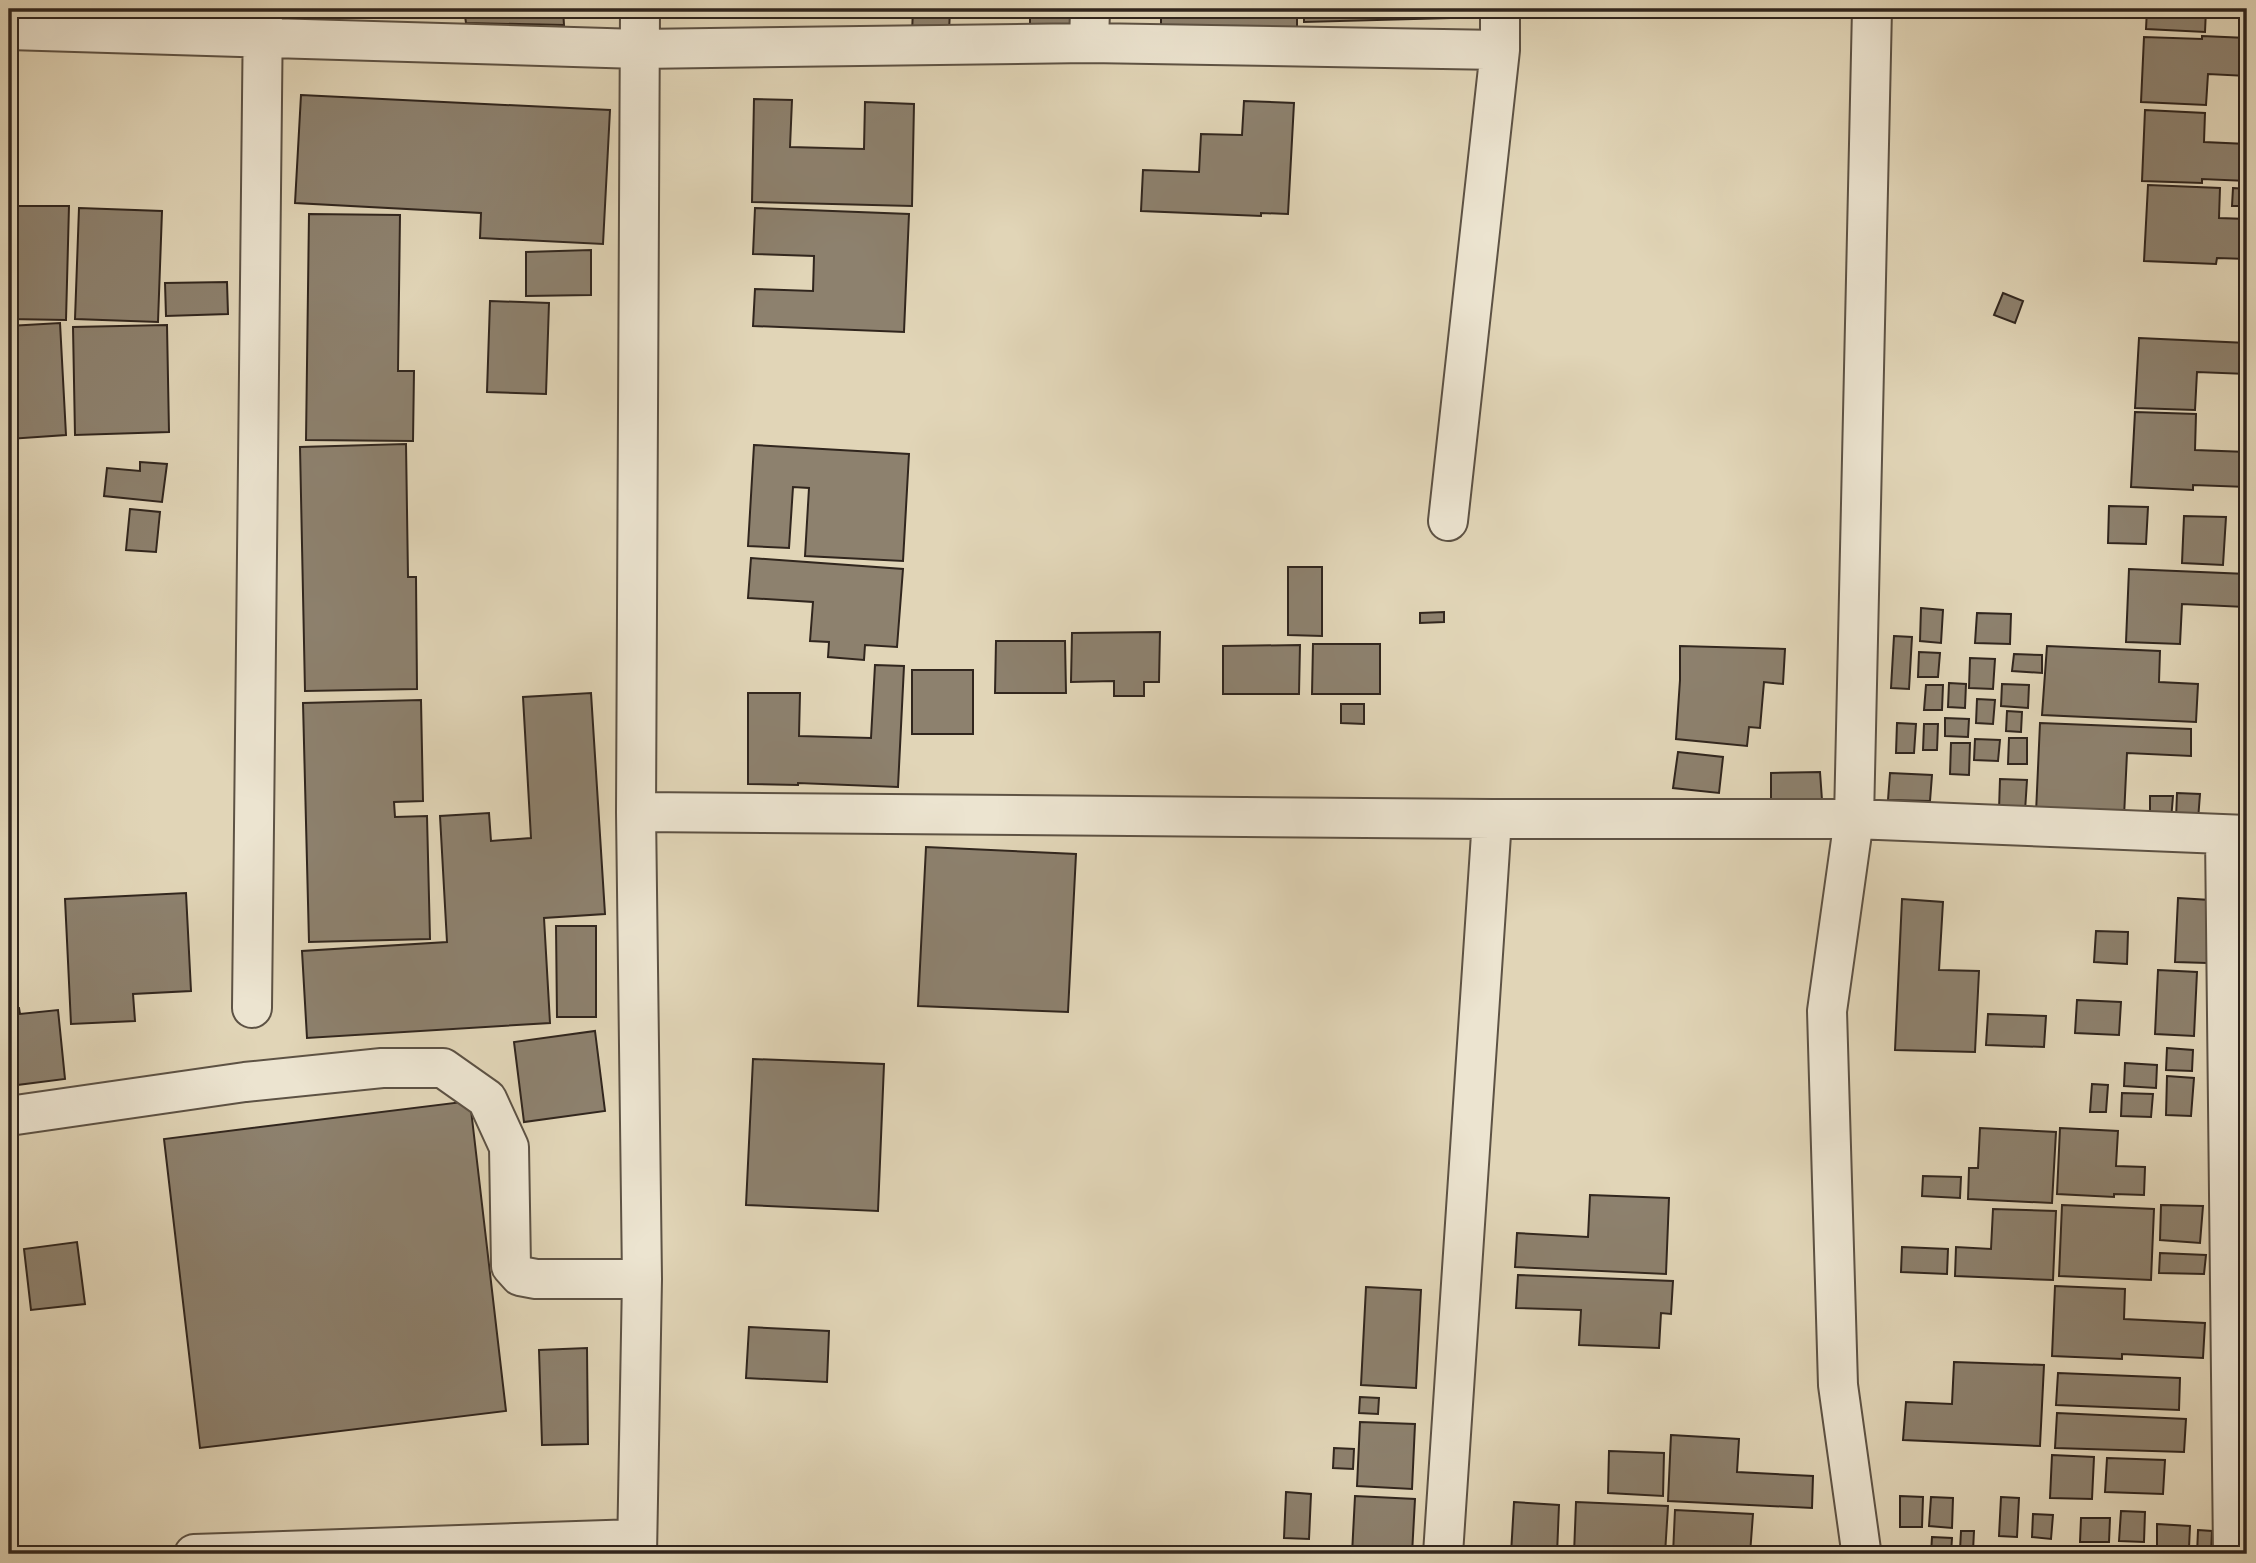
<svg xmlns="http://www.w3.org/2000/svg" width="2256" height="1563" viewBox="0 0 2256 1563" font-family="'IM FELL Great Primer',serif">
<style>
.building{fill:#8d816e;stroke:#31261e;stroke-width:2}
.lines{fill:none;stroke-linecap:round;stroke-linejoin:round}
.minor-casing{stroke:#5d5244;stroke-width:42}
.minor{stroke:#ece4d0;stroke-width:38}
</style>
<rect width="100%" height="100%" fill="#e1d5b7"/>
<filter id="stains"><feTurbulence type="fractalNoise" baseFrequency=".00286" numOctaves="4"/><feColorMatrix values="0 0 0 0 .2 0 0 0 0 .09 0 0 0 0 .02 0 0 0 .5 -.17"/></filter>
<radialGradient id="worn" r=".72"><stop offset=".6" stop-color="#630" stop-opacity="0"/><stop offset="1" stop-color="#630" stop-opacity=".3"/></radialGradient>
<path class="building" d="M464,9H563L564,25L466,23Z
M748,9H786L785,17L748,12Z
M913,9H950L949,32L912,33Z
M1030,9H1071V34H1030Z
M1161,9H1297V30L1161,29Z
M1304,9H1450V18L1304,22Z
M2147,9H2206L2205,32L2146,29Z
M2202,36L2247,38V76L2208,74L2206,105L2141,102L2144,37L2202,39Z
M301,95L610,110L603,244L480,238L481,213L295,203Z
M754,99L792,100L790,147L864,149L865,102L914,104L912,206L752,202Z
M1244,101L1294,103L1288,214L1261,213V216L1141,211L1143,170L1199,172L1201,134L1242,135Z
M2145,110L2205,113L2204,142L2247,144V181L2202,179V183L2142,181Z
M2148,185L2220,188L2219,218L2247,219V259L2217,258L2216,264L2144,261Z
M2233,188L2247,189V206H2232Z
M9,206H69L66,320L9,319Z
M79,208L162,211L158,322L75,319Z
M755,208L909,214L904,332L753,326L755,289L813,291L814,256L753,254Z
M309,214L400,215L398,371H414L413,441L306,440Z
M591,250V295L526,296V252Z
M227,282L228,314L166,316L165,283Z
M2003,293L2023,301L2015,323L1994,315Z
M490,301L549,303L546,394L487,392Z
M60,323L66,435L9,439V326Z
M167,325L169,432L75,435L73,327Z
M2139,338L2247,343V374L2197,372L2195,410L2135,408Z
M2135,412L2196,414L2195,450L2247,452V487L2193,485V490L2131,487Z
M406,444L408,577H416L417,689L305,691L300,447Z
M754,445L909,454L903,561L805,556L809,488L793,487L789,548L748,546Z
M140,462L167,464L162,502L104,496L107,468L140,471Z
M2109,506L2148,507L2146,544L2108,543Z
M130,509L160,512L156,552L126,550Z
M2184,516L2226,517L2223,565L2182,563Z
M751,558L903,569L897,647L865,645L864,660L828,657L829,642L810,641L813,602L748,598Z
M1288,567H1322V636L1288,635Z
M2129,569L2247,574L2245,607L2182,604L2180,644L2126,642Z
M1921,608L1943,610L1941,643L1920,641Z
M1444,612V622L1420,623V613Z
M1977,613L2011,614L2010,644L1975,643Z
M1160,632L1159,682H1144V696H1114V681L1071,682L1072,633Z
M1894,636L1912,637L1909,689L1891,688Z
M996,641H1065L1066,693H995Z
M1313,644H1380V694H1312Z
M1300,645L1299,694H1223V646Z
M1680,646L1785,649L1783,684L1764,682L1760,728L1749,727L1747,746L1676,739L1680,680Z
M2047,646L2160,651L2159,682L2198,684L2196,722L2042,715Z
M1919,652L1940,653L1938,677H1918Z
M2014,654L2042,655V673L2012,671Z
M1970,658L1995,659L1993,689L1969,688Z
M875,665L904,666L898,787L798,783V785L748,784V693H800L799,736L871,738Z
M912,670H973V734H912Z
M1949,683L1966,684L1965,708L1948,707Z
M2002,684L2029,685L2028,708L2001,706Z
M1926,685H1943L1942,710H1924Z
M591,693L605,914L544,918L550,1023L307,1038L302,951L447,942L440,816L489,813L491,841L531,838L523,697Z
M1977,699L1995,700L1993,724L1976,723Z
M421,700L423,801L394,802L395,817L427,816L430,939L309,942L303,703Z
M1341,704H1364V724L1341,723Z
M2007,711L2022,712L2021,732L2006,731Z
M1945,718L1969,719L1968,737L1945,736Z
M1897,723L1916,724L1914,753H1896Z
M2040,723L2191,729V756L2127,753L2124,817L2036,813Z
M1924,724H1938L1937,750H1923Z
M2009,738H2027V764H2008Z
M1975,739L2000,740L1998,761L1974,760Z
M1951,743H1970L1969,775L1950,774Z
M1678,752L1723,757L1719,793L1673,788Z
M1820,772L1822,800L1771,801V773Z
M1890,773L1932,775L1930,801L1888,800Z
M2000,779L2027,780L2025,811L1999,810Z
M2177,793L2200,794L2198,820L2176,819Z
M2150,796H2173L2171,820L2150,819Z
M926,847L1076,854L1068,1012L918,1006Z
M186,893L191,991L133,994L135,1021L71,1024L65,899Z
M2178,898L2210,900L2207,963L2175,962Z
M1902,899L1943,902L1939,970L1979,971L1975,1052L1895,1050Z
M556,926H596V1017H557Z
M2096,931L2128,932L2127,964L2094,962Z
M2158,970L2197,972L2194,1036L2155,1034Z
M2077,1000L2121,1002L2119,1035L2075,1033Z
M19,1008L20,1014L58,1010L65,1079L9,1086V1009Z
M1988,1014L2046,1016L2044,1047L1986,1045Z
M595,1031L605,1111L524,1122L514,1042Z
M2167,1048L2193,1050L2192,1071L2166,1070Z
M753,1059L884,1064L878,1211L746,1205Z
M2125,1063L2157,1065L2156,1088L2124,1086Z
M2167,1076L2194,1078L2191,1116L2166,1115Z
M2092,1084L2108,1085L2106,1112H2090Z
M2122,1093L2153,1094L2151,1117L2121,1116Z
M470,1101L506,1411L200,1448L164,1139Z
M1980,1128L2056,1132L2052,1203L1968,1199L1969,1168H1978Z
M2060,1128L2118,1131L2116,1166L2145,1167L2144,1195L2114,1194V1197L2057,1194Z
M1923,1176L1961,1177L1960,1198L1922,1196Z
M1590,1195L1669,1198L1666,1274L1515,1267L1517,1233L1588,1237Z
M2062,1205L2154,1209L2151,1280L2059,1276Z
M2161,1205L2203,1206L2200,1243L2160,1240Z
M1993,1209L2056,1211L2053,1280L1955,1276L1956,1247L1991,1249Z
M77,1242L85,1304L31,1310L24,1249Z
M1902,1247L1948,1249L1947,1274L1901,1272Z
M2160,1253L2206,1255L2204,1274L2159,1273Z
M1518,1275L1673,1281L1671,1314L1661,1313L1659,1348L1579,1345L1581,1310L1516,1308Z
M2055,1286L2125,1289L2124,1319L2205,1323L2203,1358L2122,1354V1359L2052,1356Z
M1366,1287L1421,1290L1416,1388L1361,1385Z
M749,1327L829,1331L827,1382L746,1378Z
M587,1348L588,1444L542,1445L539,1350Z
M1954,1362L2044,1365L2040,1446L1903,1440L1906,1402L1952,1404Z
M2058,1373L2180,1378L2179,1410L2056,1405Z
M1360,1397L1379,1398L1378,1414L1359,1413Z
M2057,1413L2186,1419L2184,1452L2055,1448Z
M1360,1422L1415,1424L1412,1489L1357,1486Z
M1671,1435L1739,1439L1737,1472L1813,1476L1812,1508L1668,1501Z
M1334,1448L1354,1449L1353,1469L1333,1468Z
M1609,1451L1664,1453L1663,1496L1608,1493Z
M2052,1455L2094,1457L2092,1499L2050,1498Z
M2107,1458L2165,1460L2163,1494L2105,1492Z
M1286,1492L1311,1494L1309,1539L1284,1538Z
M1355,1496L1415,1499L1412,1554H1352Z
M1900,1496L1923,1497L1922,1527H1900Z
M1931,1497L1953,1498L1952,1528L1929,1526Z
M2001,1497L2019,1498L2017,1537L1999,1536Z
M1514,1502L1559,1505L1557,1554H1511Z
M1576,1502L1668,1506L1665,1554H1574Z
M1675,1510L1753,1514L1750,1554H1673Z
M2121,1511L2145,1512L2144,1542L2119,1541Z
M2033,1514L2053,1515L2051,1539L2032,1537Z
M2081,1518H2110L2109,1542H2080Z
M2157,1524L2190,1526L2189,1548L2157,1546Z
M2198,1530L2212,1531L2211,1554H2197Z
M1961,1531H1974L1973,1551L1960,1550Z
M1932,1537L1952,1538L1951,1554H1931Z
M2030,1547H2052V1554H2030Z
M2005,1550H2023V1554H2004Z
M1760,1551L1828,1554H1760Z"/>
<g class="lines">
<g class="minor-casing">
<path id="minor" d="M9,30L639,49L1089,43L1500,50
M1089,43L1090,9
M1448,521L1500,50V9
M636,812L1492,819H1854L2247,835
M2225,835L2233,1554
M252,1008L263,9
M9,1116L245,1082L382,1068H443L487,1099L509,1147L511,1266L520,1276L536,1279H642
M194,1554L637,1539
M637,1554L642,1279L636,812L640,9
M1443,1554L1492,819
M1860,1554L1861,1550L1838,1385L1827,1011L1854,819L1872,9"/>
</g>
<use href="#minor" class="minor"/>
</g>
<rect width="2256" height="1563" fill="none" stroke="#e1d5b7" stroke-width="35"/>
<rect x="10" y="10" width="2235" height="1542" fill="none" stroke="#31261e" stroke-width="3.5"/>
<rect x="18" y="18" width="2221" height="1528" fill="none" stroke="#31261e" stroke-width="2"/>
<rect width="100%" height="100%" filter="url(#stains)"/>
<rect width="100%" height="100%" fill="url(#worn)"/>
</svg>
